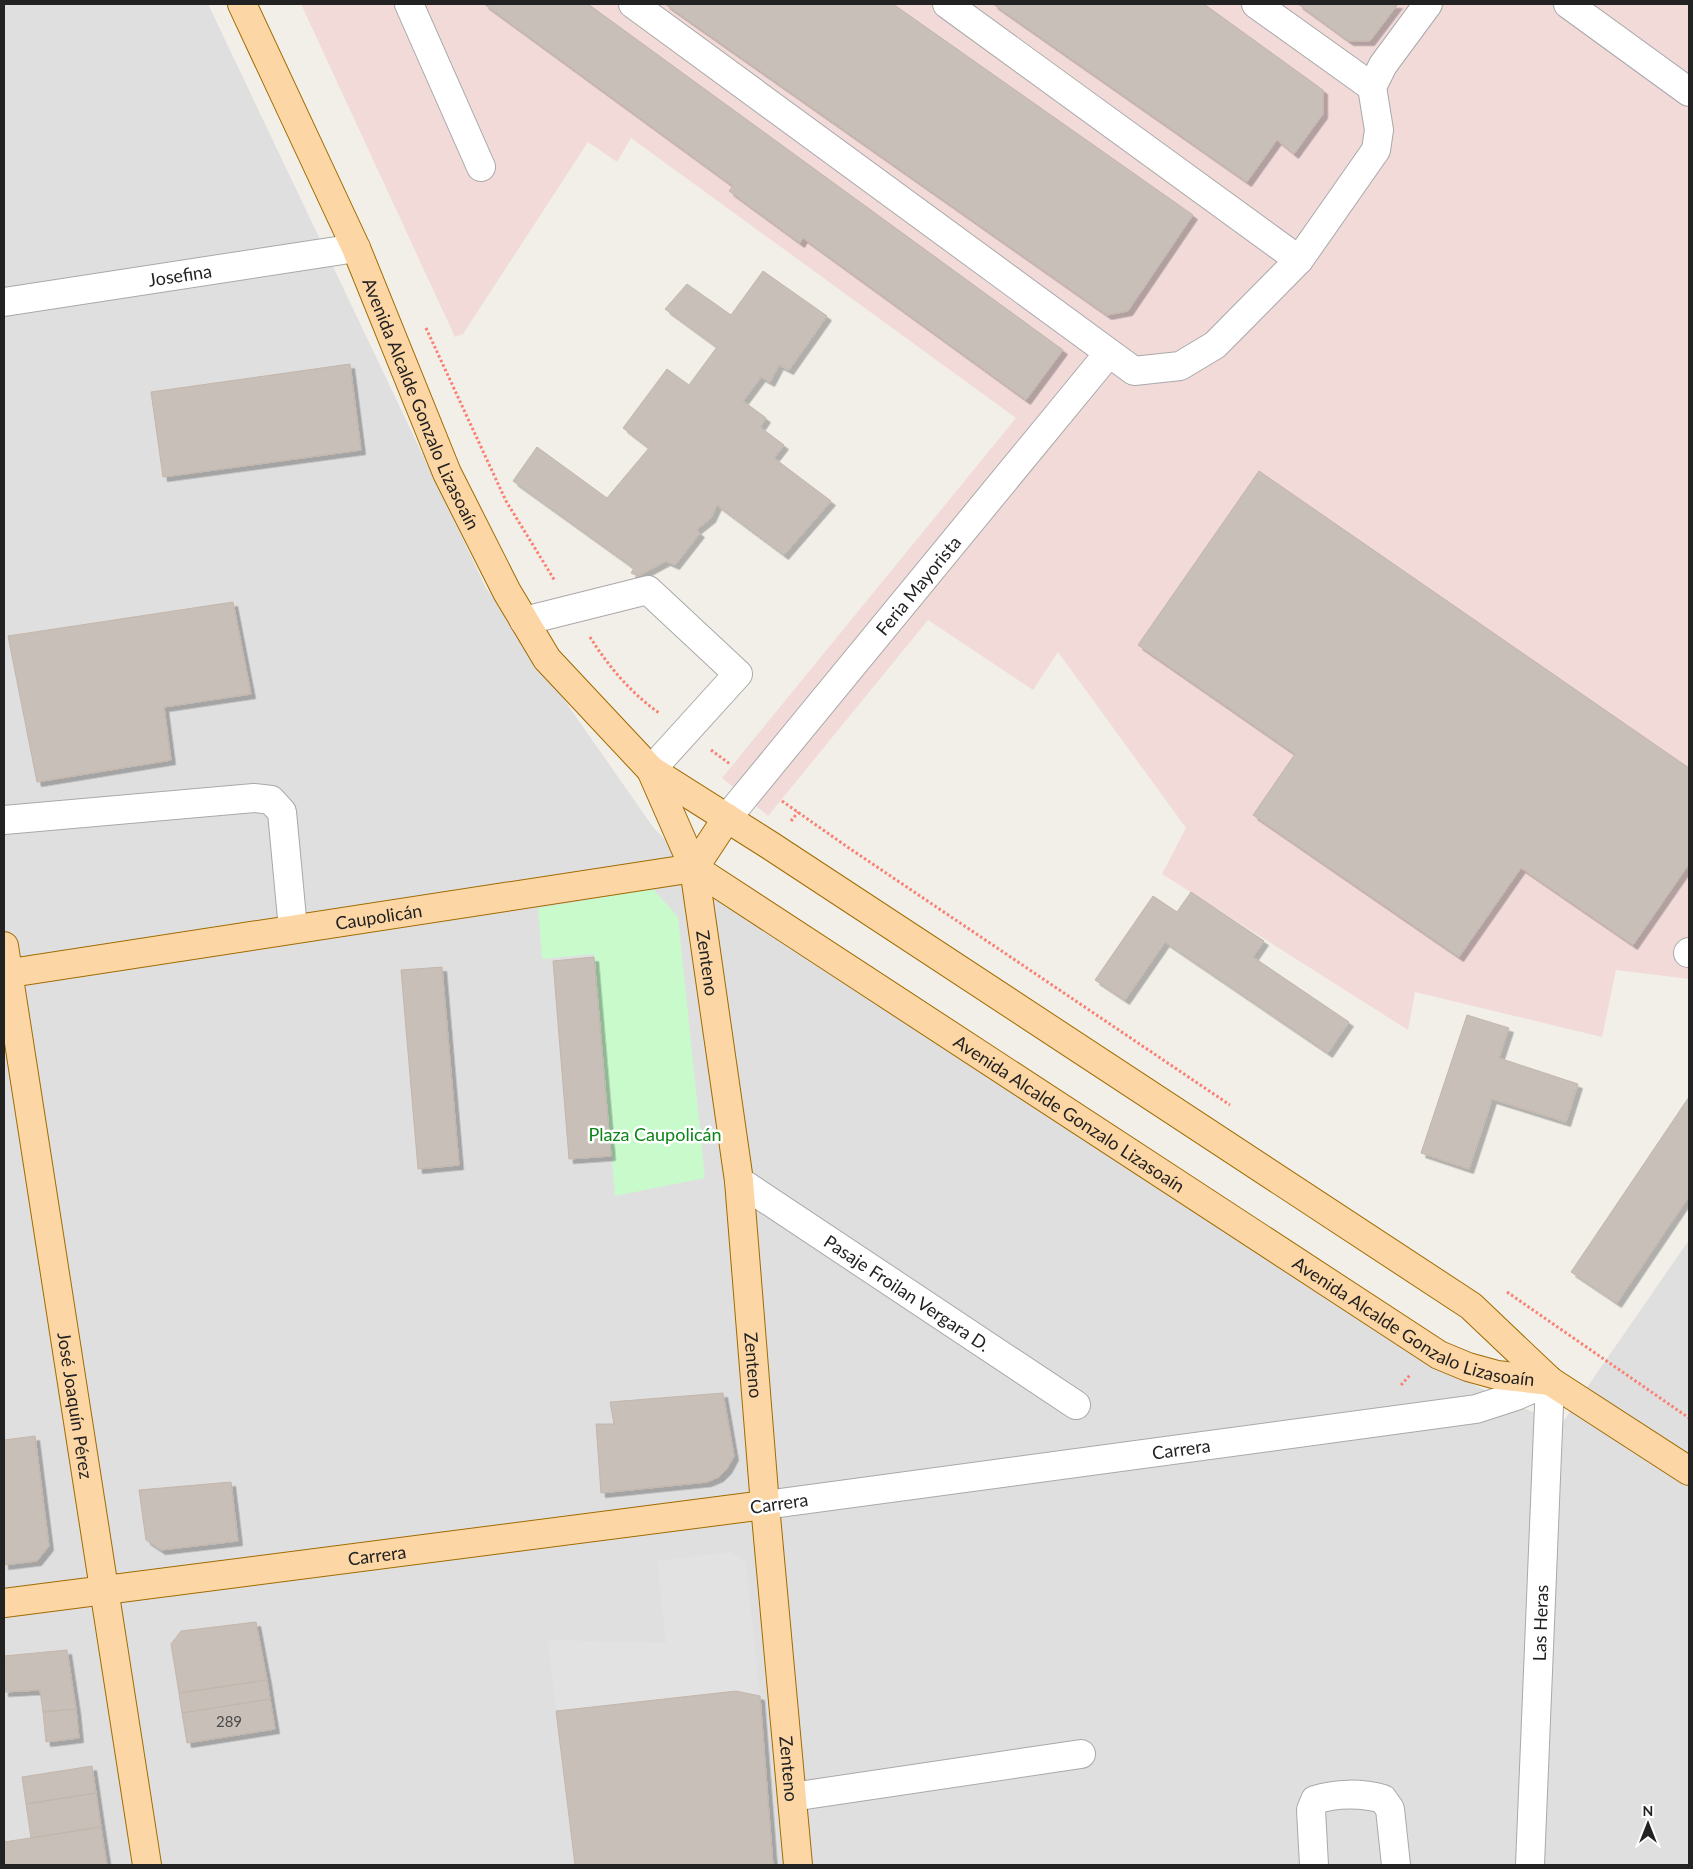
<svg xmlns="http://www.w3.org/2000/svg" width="1693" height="1869" viewBox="0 0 1693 1869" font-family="Lato,sans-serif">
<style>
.residential{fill:#e0dfdf}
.commercial{fill:#f2dad9}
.park{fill:#c8facc}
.parking{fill:#e2e2e2}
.building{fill:#c7bfb8;stroke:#c4b6ab;filter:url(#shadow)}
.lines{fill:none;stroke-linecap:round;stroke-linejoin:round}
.minor-casing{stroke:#a9a9a9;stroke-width:30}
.major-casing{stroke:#a06b00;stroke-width:30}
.path{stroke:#fa8072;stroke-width:3;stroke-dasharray:2.5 2.5;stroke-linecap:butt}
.minor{stroke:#fff;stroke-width:28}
.major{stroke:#fcd6a4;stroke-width:28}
.labels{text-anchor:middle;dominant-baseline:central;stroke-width:5;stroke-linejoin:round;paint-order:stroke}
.number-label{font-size:15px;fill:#4b4948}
.street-label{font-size:18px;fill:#222;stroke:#fff}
.park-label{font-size:18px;fill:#0c8416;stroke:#fff}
</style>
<defs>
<filter id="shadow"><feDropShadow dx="4.5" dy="4.5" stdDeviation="0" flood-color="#0004"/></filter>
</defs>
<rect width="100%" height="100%" fill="#f2efe9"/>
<path class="residential" d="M4,4H208L486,588L653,827L729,908L1418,1359L1561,1425L1689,1240V1865H4Z"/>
<path class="commercial" d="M301,4H1689V979L1616,970L1602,1037L1415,992L1408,1030L1162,874L1186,828L1058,652L1033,690L928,620L768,816L722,778L1016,418L631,138L617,162L588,142L463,334L455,337Z"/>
<path class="park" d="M653,889L678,917L705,1178L615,1196L594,954L542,959L538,908Z"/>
<path class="parking" d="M731,1552L746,1562L760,1696L736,1691L556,1711L548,1640L666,1643L657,1561Z"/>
<path class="building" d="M484,4H588L1063,350L1026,400L803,238L800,243L729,191L733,186Z
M665,4H893L1193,215L1128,311L1107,315Z
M993,4H1204L1323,90V114L1294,154L1277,140L1247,182Z
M1298,4H1398L1370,41H1349Z
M763,271L827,316L789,370L779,365L770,382L761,377L743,401L766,418L760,427L784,445L774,458L831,501L784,555L717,505L711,518L696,530L700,533L675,565L666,561L638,576L631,573L634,568L513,481L537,447L607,498L649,448L623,428L667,369L689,385L717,347L665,309L687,284L731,315Z
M350,364L361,450L163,477L151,392Z
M1259,471L1689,768V864L1633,945L1521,868L1459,957L1253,815L1295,754L1138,645Z
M233,602L251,694L164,707L171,760L37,782L8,636Z
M1191,892L1264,941L1253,957L1349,1022L1328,1053L1165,942L1125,1000L1095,980L1153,896L1177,912Z
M594,957L611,1156L569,1159L553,961Z
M442,967L459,1165L418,1169L401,970Z
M1467,1015L1509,1028L1499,1058L1578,1084L1566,1122L1492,1099L1469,1169L1421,1153Z
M1689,1097V1196L1617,1303L1571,1272Z
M723,1393L734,1456L727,1469L719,1477L707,1482L601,1493L596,1424H614L610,1402Z
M35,1436L49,1546L37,1561L4,1565V1440Z
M231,1482L238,1541L161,1550L146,1540L139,1490Z
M256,1622L267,1680L179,1693L171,1644L181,1631Z
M67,1650L76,1709L43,1712L40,1690L4,1692V1656Z
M267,1680L270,1699L182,1713L179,1693Z
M736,1691L760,1696L773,1865H575L556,1711Z
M270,1699L275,1729L187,1743L182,1713Z
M76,1709L79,1738L46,1742L43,1712Z
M92,1766L96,1793L26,1804L22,1777Z
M96,1793L101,1827L31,1838L26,1804Z
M101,1827L107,1865H4V1842Z"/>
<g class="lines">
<g class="minor-casing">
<g id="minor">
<path d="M409,4L481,167"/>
<path d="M633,4L1134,371L1180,366L1215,345L1299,260L1376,150L1379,130L1372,87L1383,65L1428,4"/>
<path d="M947,4L1299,260"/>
<path d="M1256,4L1372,87"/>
<path d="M1568,4L1689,92"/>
<path id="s1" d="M4,302L356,248"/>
<path d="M524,621L648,590L738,674L651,770"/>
<path id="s2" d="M727,818L1108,354"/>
<path d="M4,820L254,798L271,800L282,812L293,929"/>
<path d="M1688,953L1689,952"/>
<path id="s3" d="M739,1181L1076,1405"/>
<path id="s4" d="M765,1505L1476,1409L1516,1396L1550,1381L1530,1865"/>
<path d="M792,1797L1081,1754"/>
<path d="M1314,1865L1311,1810L1315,1800C1336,1793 1362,1793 1383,1799L1390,1809L1396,1865"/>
</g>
</g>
<g class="major-casing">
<g id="major">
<path id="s5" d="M242,4L356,248L447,473L507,592L547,659L651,770L694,868L1439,1355L1468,1367L1497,1375L1550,1381"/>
<path d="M651,770L771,846L1471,1306L1550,1381L1689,1471"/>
<path id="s6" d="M694,868L739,1181L765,1505L798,1865"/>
<path id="s7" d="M4,946L147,1865"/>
<path id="s8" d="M4,974L694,868L727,818"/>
<path id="s9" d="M4,1603L765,1505"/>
</g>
</g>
<path class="path" d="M426,328L506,501L555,581
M590,637C608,666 631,693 659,713
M711,750L730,764
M782,801L846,846L1230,1105
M791,821L798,812
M1507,1292L1689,1418
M1401,1385L1410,1375"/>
<use href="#minor" class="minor"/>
<use href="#major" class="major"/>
</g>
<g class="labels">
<g class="number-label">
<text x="229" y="1721">289</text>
</g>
<g class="street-label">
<text stroke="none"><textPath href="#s1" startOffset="178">Josefina</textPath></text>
<text stroke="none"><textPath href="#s5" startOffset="438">Avenida Alcalde Gonzalo Lizasoaín</textPath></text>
<text stroke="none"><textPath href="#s2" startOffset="301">Feria Mayorista</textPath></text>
<text stroke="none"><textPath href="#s8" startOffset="379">Caupolicán</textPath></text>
<text stroke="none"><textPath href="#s6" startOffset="96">Zenteno</textPath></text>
<text stroke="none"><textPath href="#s5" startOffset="1431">Avenida Alcalde Gonzalo Lizasoaín</textPath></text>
<text stroke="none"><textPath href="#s3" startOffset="202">Pasaje Froilan Vergara D.</textPath></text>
<text stroke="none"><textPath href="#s5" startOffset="1836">Avenida Alcalde Gonzalo Lizasoaín</textPath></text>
<text stroke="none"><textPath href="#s6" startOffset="501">Zenteno</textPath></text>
<text stroke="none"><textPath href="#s7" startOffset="465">José Joaquín Pérez</textPath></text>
<text stroke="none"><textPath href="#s4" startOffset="420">Carrera</textPath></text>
<text transform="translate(779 1503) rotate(-8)">Carrera</text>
<text stroke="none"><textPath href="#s9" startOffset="376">Carrera</textPath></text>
<text transform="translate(1540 1623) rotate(-88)">Las Heras</text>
<text stroke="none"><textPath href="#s6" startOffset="906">Zenteno</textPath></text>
</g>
<g class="park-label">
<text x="655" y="1134">Plaza Caupolicán</text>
</g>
</g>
<rect width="1693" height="1869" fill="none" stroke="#222222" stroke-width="10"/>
<g transform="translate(1648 1824)" stroke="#ffffff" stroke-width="4" paint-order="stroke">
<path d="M0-4L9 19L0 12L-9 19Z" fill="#222222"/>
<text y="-8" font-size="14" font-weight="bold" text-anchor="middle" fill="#222222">N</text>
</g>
</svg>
